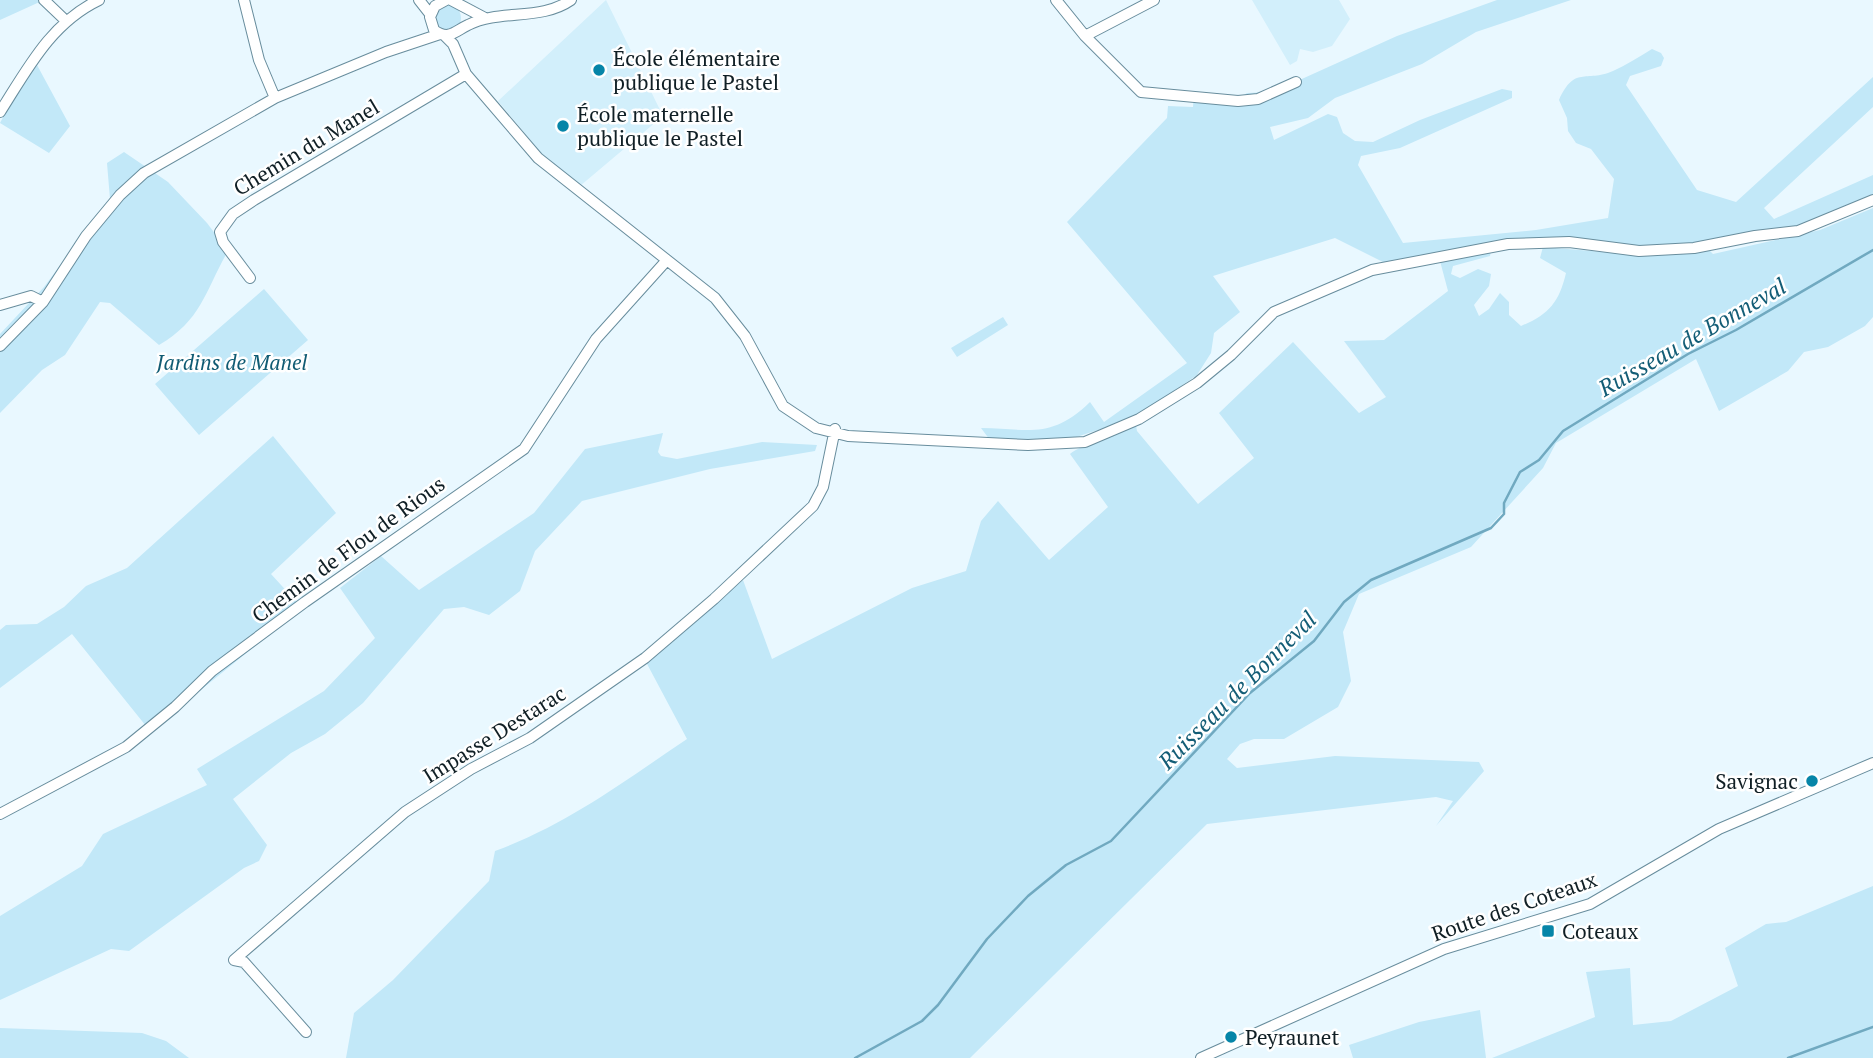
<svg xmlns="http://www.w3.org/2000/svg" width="1873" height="1058" viewBox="0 0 1873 1058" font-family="'PT Serif',serif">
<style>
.built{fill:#d2effb}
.green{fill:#c2e8f8}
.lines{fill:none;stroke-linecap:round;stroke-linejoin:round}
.stream{stroke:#70a9c0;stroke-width:2.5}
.minor-casing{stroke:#688d9d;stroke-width:12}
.minor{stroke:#fff;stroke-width:10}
.poi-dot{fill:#0685a8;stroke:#fff;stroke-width:2.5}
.labels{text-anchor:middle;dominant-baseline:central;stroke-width:5;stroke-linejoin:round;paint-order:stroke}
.poi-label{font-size:21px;fill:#101f25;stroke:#fff;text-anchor:start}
.street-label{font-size:21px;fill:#101f25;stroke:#fff}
.park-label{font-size:21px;font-style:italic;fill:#105b73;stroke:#fff}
.water-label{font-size:23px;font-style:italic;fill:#135d76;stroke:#fff}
</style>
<rect width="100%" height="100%" fill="#e9f8ff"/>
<path class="built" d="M606,0L663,116L580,186L541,153L498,101Z
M1252,0H1339L1350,19L1332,46L1313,52L1300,49L1297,61L1290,65Z"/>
<path class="green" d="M0,0H44L0,20Z
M1497,0H1571L1476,32L1422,64L1335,98L1308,118L1270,127L1274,140L1328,114L1337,117L1343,133L1355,141L1373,142L1420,120L1502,89L1512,91V98L1400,148L1361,156L1358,165L1403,243L1536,230L1608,218L1614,179L1591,149L1576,143L1568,131L1567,118L1559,100C1575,65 1585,83 1613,71C1626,65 1639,57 1652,49L1661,53L1664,58L1661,66L1630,76L1626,85L1697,190L1736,202L1873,77V107L1764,208L1774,219L1873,175V198L1810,224L1670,248H1636L1552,237L1497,242L1387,264L1335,238L1213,276L1240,312L1214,333L1211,353L1197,375L1135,418L1067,440H990L981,428C1031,429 1052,439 1090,402L1104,422L1187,363L1067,222L1167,118L1168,106L1193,107L1194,94L1238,99L1247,93L1273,92L1397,36Z
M435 18a13 13 0 1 1 26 0a13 13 0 1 1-26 0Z
M37,65L70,126L49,153L0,123L14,96Z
M124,152L168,182L207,223L228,251C205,291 202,320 159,345L110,303L100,302L65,355L42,370L0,413V334L44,287L110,199L107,163Z
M1873,208V317L1865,326L1828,347L1804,352L1788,371L1719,411L1696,359L1556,443L1543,468L1471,547L1359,594L1343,632L1351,681L1338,707L1284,739H1254L1240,744L1227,759L1237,768L1335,756L1479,762L1484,771L1436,826L1453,801L1436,797L1207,824L970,1058H346L354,1013L393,980L489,881L495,851C568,824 623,782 687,739L646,662L743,580L772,659L912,588L966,571L981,521L998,501L1049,560L1108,507L1070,454C1080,445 1120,433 1136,425L1137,431L1198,504L1254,458L1219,413L1293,342L1359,413L1386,397L1344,341L1384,340L1448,291L1440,261L1491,251L1490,256L1453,266L1451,274L1460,278L1478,269L1491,274L1489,286L1474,305L1479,316L1489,309L1500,293L1509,302V315L1521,326C1548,315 1559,303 1566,273L1540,258L1543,247L1653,256L1709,250L1713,254L1820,230Z
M264,289L308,340L199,435L155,384Z
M1003,317L1008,325L957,357L951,348Z
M663,433L658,452L661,456L677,459L762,442L817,445L815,451L710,469L582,501L535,551L520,591L489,615L464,607L444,609L363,703L325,734L291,753L233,799L267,845L259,861L244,868L129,951L111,949L0,1000V916L82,866L103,834L207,785L197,769L324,691L375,638L340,588L381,556L419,590L534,513L585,449Z
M273,436L336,513L271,574L302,608L150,731L72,634L0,688V630L6,625L37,624L64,607L86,586L127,568Z
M1873,886V1058H1492L1595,1017L1586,972L1630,968L1633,1025L1671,1021L1738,986L1725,948L1766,924L1786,922Z
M1480,1010L1486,1058H1353L1349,1045L1419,1022Z
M0,1028L142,1033L166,1041L189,1058H0Z"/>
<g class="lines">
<path class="stream" d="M855,1058L922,1021L938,1005L987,939L1028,896L1066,865L1111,841L1250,693L1314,641L1344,602L1371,580L1491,528L1504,514V503L1520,472L1539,460L1563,431L1688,354L1736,330L1873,250
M1788,1058L1873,1027"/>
<g class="minor-casing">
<path id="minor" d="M44,0L65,20
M244,0L259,60L275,98
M419,0L430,14
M446,0L435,6L430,17L434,30C449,41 455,31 468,25C500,9 541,21 571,0
M451,0L485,18
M1056,0L1085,36L1141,92L1238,101L1258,99L1296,82
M445,36L453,44L466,74L538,158L715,298L745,336L783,406L816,428L848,436L1028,445L1085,442L1139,419L1197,383L1231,355L1274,312L1372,270L1508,244L1569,242L1639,251L1694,248L1755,236L1798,231L1873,200
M1085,36L1154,0
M0,112C28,68 51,23 99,0
M250,278L223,242L220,232L233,214L254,200L466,74
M0,305L31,296L43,302
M0,346L43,302L86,236L120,195L144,173L275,98L386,52L440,34
M0,814L126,747L175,707L212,671L305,602L524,449L596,339L667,260
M306,1032L244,962L234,960L405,812L471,769L530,738L645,658L714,599L813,506L823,487L835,429
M1201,1058L1444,949L1590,904L1719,829L1873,763"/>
</g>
<use href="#minor" class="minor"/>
</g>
<g class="poi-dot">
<circle cx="599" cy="70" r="7"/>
<circle cx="563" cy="126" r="7"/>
<circle cx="1812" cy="781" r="7"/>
<rect x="1541" y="924" width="14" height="14" rx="3.5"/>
<circle cx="1231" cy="1037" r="7"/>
</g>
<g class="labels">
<g class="poi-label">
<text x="613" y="58">École élémentaire<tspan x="613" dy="24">publique le Pastel</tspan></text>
<text x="577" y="114">École maternelle<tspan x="577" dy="24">publique le Pastel</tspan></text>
<text x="1798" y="781" text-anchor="end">Savignac</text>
<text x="1562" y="931">Coteaux</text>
<text x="1245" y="1037">Peyraunet</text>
</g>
<g class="street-label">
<text transform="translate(306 147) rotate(-31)">Chemin du Manel</text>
<text transform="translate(348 549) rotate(-36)">Chemin de Flou de Rious</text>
<text transform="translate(494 734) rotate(-32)">Impasse Destarac</text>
<text transform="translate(1514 906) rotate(-19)">Route des Coteaux</text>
</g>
<g class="park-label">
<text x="232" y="362">Jardins de Manel</text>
</g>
<g class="water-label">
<text transform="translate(1692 337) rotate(-30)">Ruisseau de Bonneval</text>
<text transform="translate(1237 690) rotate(-45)">Ruisseau de Bonneval</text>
</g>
</g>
</svg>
